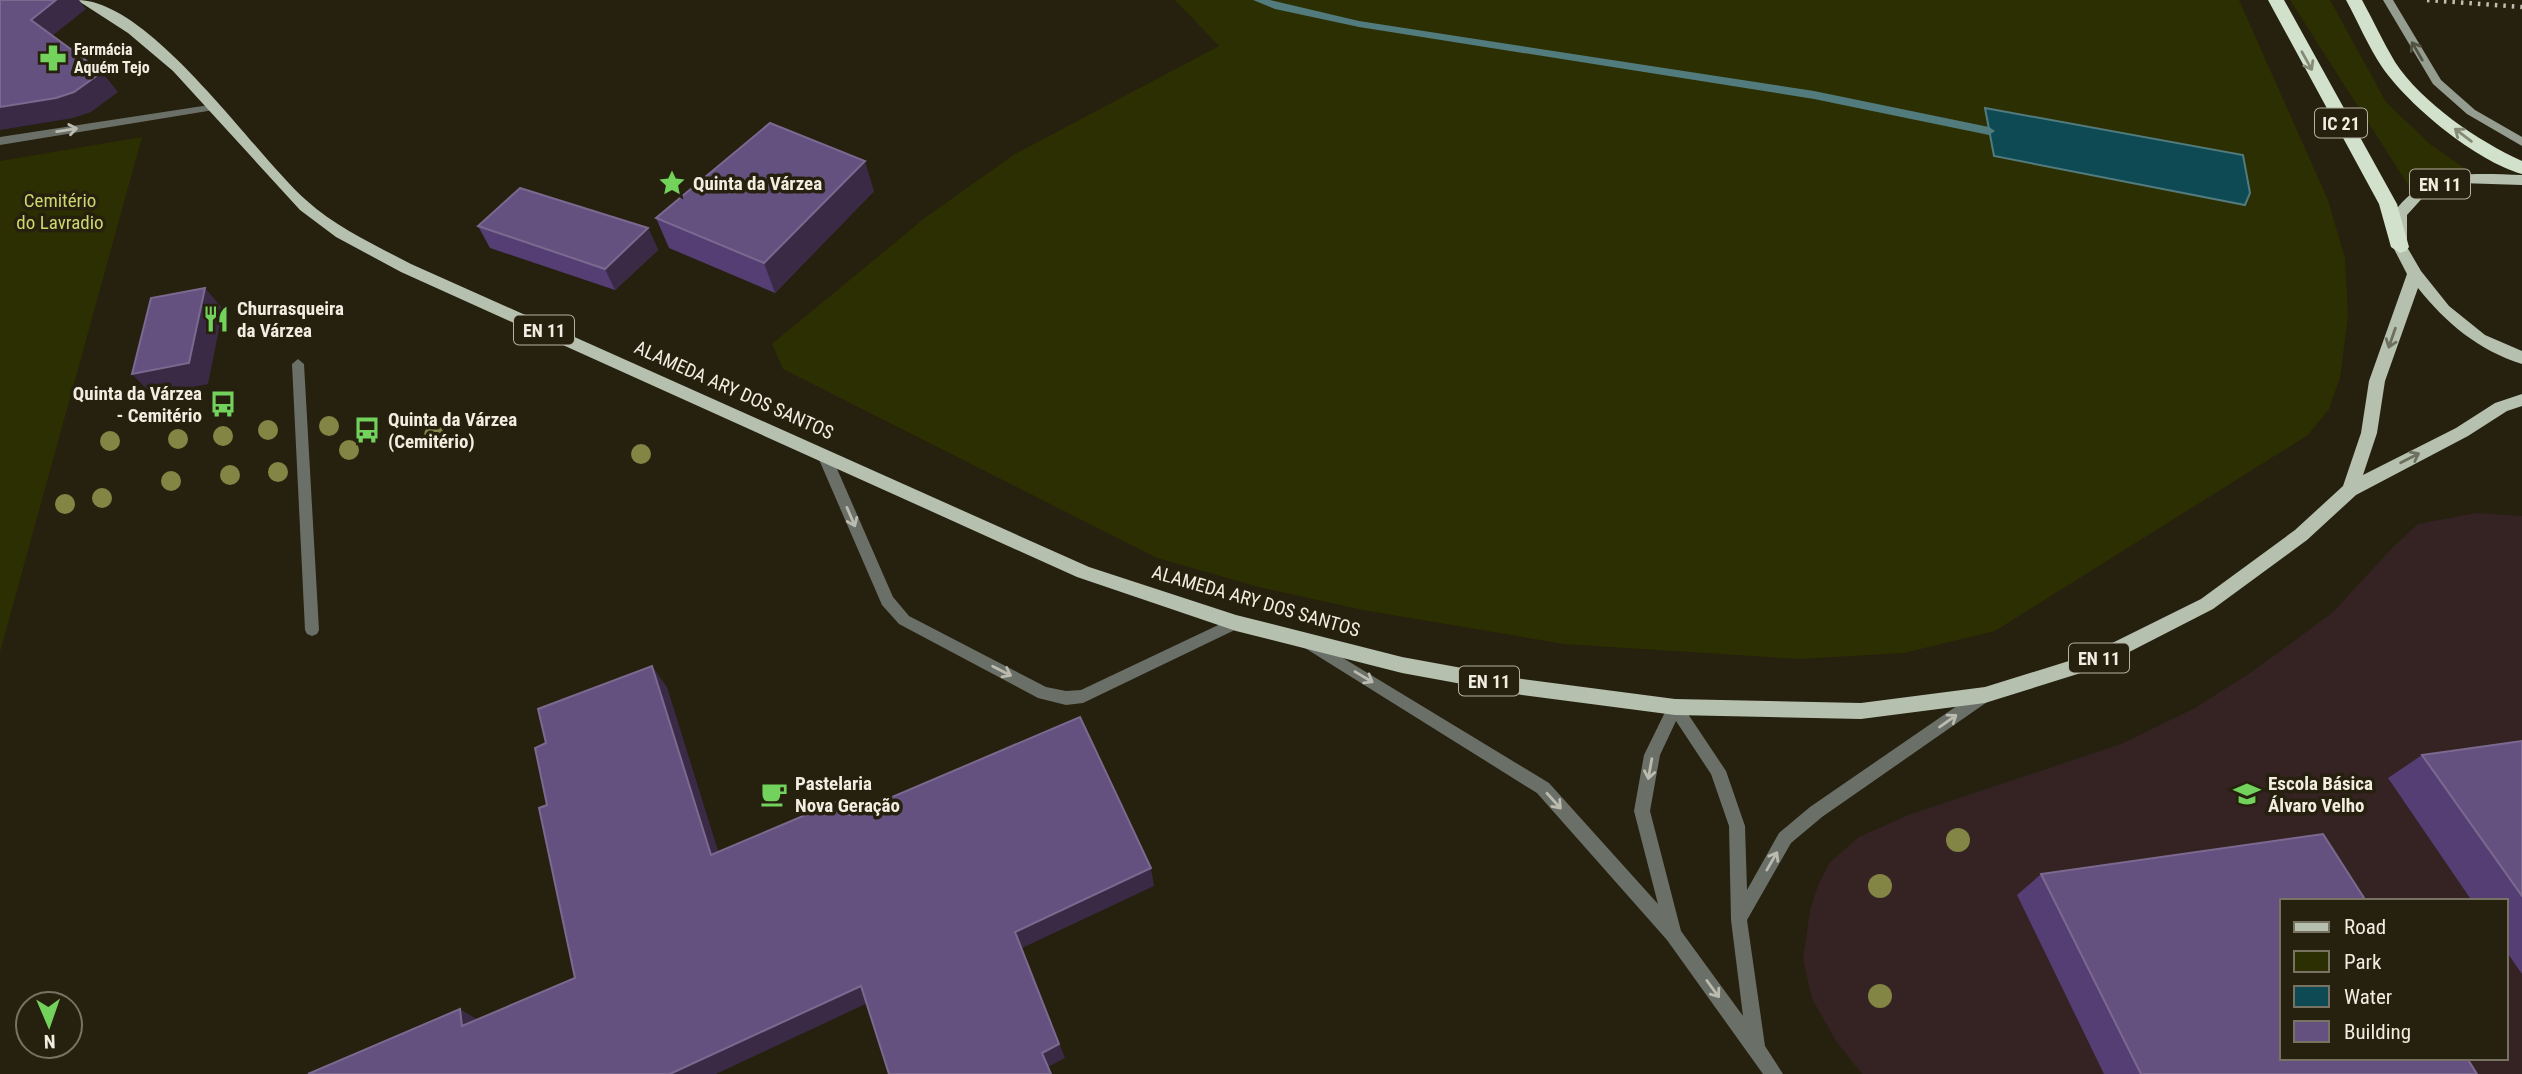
<svg xmlns="http://www.w3.org/2000/svg" width="2522" height="1074" viewBox="0 0 2522 1074" font-family="'Roboto Condensed',sans-serif">
<style>
.education{fill:#352222;fill-rule:evenodd}
.green{fill:#2c2f01}
.water{fill:#0e4a53;stroke:#527b7e;stroke-width:2}
.lines{fill:none;stroke-linecap:round;stroke-linejoin:round}
.stream{fill:#527b7e;fill-rule:evenodd}
.lane{fill:#6a7067;fill-rule:evenodd}
.street{fill:#6a7067;fill-rule:evenodd}
.secondary{fill:#949d90;fill-rule:evenodd}
.primary{fill:#b5c0af;fill-rule:evenodd}
.highway{fill:#d2e1cb;fill-rule:evenodd}
.rail{stroke:#c2beb1;stroke-width:4.5;stroke-dasharray:2.5 6;stroke-linecap:butt}
.tree{fill:#828544}
.wall{fill:#543e74}
.shaded-wall{fill:#3a2a46}
.building{fill:#655180;stroke:#7b698f;stroke-width:2}
.oneway{stroke:#525242}
.oneway2{stroke:#858a76}
.oneway3{stroke:#bbbbb0}
.oneway4{stroke:#6e705e}
.labels{text-anchor:middle;dominant-baseline:central;stroke-width:7;stroke-linejoin:round;paint-order:stroke}
.far-poi-label{font-size:16px;font-weight:bold;fill:#f1ede1;stroke:#26200e;text-anchor:start}
.shield{fill:#26200e;stroke:#b4b0a2;stroke-width:2}
.shield-label{font-size:18px;font-weight:bold;fill:#f1ede1}
.poi-label{font-size:19px;font-weight:bold;fill:#f1ede1;stroke:#26200e;text-anchor:start}
.park-label{font-size:19px;fill:#cdd770;stroke:#26200e}
.street-label{font-size:19px;fill:#f1ede1;stroke:#26200e}
</style>
<rect width="100%" height="100%" fill="#26200e"/>
<path class="education" d="M2476,513L2522,516V1074H1862L1836,1041L1812,999L1803,959L1810,910L1818,885L1830,862L1859,837L1908,815L2121,744L2195,708L2253,671L2332,613L2393,547L2418,524ZM2282,901H2506V1058H2282Z"/>
<path class="green" d="M1175,0H2239L2328,200L2345,258L2348,316L2340,378L2329,409L2308,435L1995,631L1904,653L1799,659L1564,644L1363,610L1259,587L1157,558L783,369L772,344L926,217L1015,154L1219,46Z
M2290,0H2330L2386,102L2430,144L2470,172L2445,175L2410,188Z
M142,137L0,652V161Z"/>
<path class="water" d="M1985,108L2243,155L2250,193L2245,205L1994,156Z"/>
<g class="lines">
<path class="stream" d="M1253,0H1270L1359,21L1814,91L1989,127L1995,131L1989,135L1814,99L1359,27L1275,9Z"/>
<path class="lane" d="M298,359L304,364L319,630L317,634L312,636L307,634L305,630L292,364Z
M824,450L831,455L893,597L909,616L1046,687L1066,691L1081,690L1231,619L1236,617L1241,619L1243,623L1241,627L1083,703L1066,705L1038,698L899,624L882,605L817,455Z"/>
<path class="street" d="M216,104L221,107L220,109L0,145V137Z
M1310,638L1549,783L1658,904L1634,811L1644,755L1670,702L1675,700L1680,702L1726,771L1745,826L1747,890L1779,833L1810,807L1980,690L1985,688L1990,690L1993,695L1990,700L1822,817L1791,843L1747,920L1765,1046L1783,1074H1763L1667,940L1537,793L1305,648L1303,644L1305,640ZM1676,721L1711,774L1729,826L1731,920L1743,1016L1681,931L1650,811L1660,755Z"/>
<path class="secondary" d="M2383,0H2393L2441,80L2475,110L2522,137V146L2467,114L2433,84Z"/>
<path class="primary" d="M77,0C151,0 253,153 306,200C337,228 375,245 411,264L1089,567L1236,615L1402,657L1522,679L1675,699L1861,703L1985,687L2088,655L2201,599L2295,530L2343,486L2361,433L2369,381L2407,274L2393,247V214C2425,167 2472,174 2522,175V185L2460,183L2426,194L2407,215V247L2421,271L2449,306L2485,335L2522,351V364C2478,350 2446,323 2418,288L2385,381L2377,433L2363,475L2456,428L2495,403L2522,394V406L2507,411L2468,436L2356,495L2307,540L2213,609L2100,667L1985,703L1861,719L1675,715L1522,695L1402,673L1236,631L1077,577L401,272L336,237L300,210L173,71L128,33Z"/>
<path class="highway" d="M2268,0H2284L2397,204L2409,247L2406,251L2400,253L2391,247L2379,204Z
M2346,0H2362C2373,20 2383,42 2395,62C2422,103 2478,141 2522,161V174C2476,161 2409,106 2382,67C2368,46 2358,22 2346,0Z"/>
<path class="rail" d="M2427,0L2522,7"/>
</g>
<g class="tree">
<circle cx="329" cy="426" r="10"/>
<circle cx="268" cy="430" r="10"/>
<circle cx="434" cy="435" r="10"/>
<circle cx="223" cy="436" r="10"/>
<circle cx="178" cy="439" r="10"/>
<circle cx="110" cy="441" r="10"/>
<circle cx="349" cy="450" r="10"/>
<circle cx="641" cy="454" r="10"/>
<circle cx="278" cy="472" r="10"/>
<circle cx="230" cy="475" r="10"/>
<circle cx="171" cy="481" r="10"/>
<circle cx="102" cy="498" r="10"/>
<circle cx="65" cy="504" r="10"/>
<circle cx="1958" cy="840" r="12"/>
<circle cx="1880" cy="886" r="12"/>
<circle cx="1880" cy="996" r="12"/>
</g>
<path class="wall" d="M874,191L775,293L669,248L656,218Z
M478,226L648,228L658,250L615,290L490,248Z
M2522,741V974L2506,951V901H2472L2388,778L2422,755Z
M2041,874L2477,1074H2104L2017,895Z"/>
<path class="shaded-wall" d="M56,0H79L86,9L47,40L31,20Z
M102,72L118,92L91,112L73,118L0,130V107Z
M865,161L874,191L775,293L764,263Z
M648,228L658,250L615,290L605,269Z
M205,288L223,309L208,384L152,395L132,374Z
M652,666L667,687L725,873L711,855Z
M1151,868L1154,886L1022,948L1065,1058L1048,1067L1042,1053L1015,932Z
M861,986L872,1001L716,1074H670Z
M460,1009L483,1023L462,1026Z"/>
<path class="building" d="M0,0H56L31,20L102,72L74,92L56,98L0,107Z
M770,123L865,161L764,263L656,218Z
M520,188L648,228L605,269L478,226Z
M205,288L189,363L132,374L151,298Z
M652,666L711,855L843,799L850,815L1080,717L1151,868L1015,932L1059,1044L1042,1053L1051,1074H889L861,986L670,1074H308L460,1009L462,1026L575,978L539,808L547,805L535,748L546,743L538,709Z
M2522,741V896L2422,755Z
M2323,834L2366,901H2282V1058H2467L2477,1074H2141L2041,874Z"/>
<defs><path id="oneway-shaft" d="M-6 0H5M1.5-3L5.5 0L1.5 3" fill="none" stroke-width="1.6" stroke-linecap="round" stroke-linejoin="round" transform="scale(1.75)"/></defs>
<use class="oneway" href="#oneway-shaft" transform="translate(2417 51) rotate(-120)"/>
<g class="oneway2">
<use href="#oneway-shaft" transform="translate(2307 61) rotate(61)"/>
<use href="#oneway-shaft" transform="translate(2463 135) rotate(-143)"/>
</g>
<g class="oneway3">
<use href="#oneway-shaft" transform="translate(67 130) rotate(-9)"/>
<use href="#oneway-shaft" transform="translate(851 517) rotate(67)"/>
<use href="#oneway-shaft" transform="translate(1002 671) rotate(27)"/>
<use href="#oneway-shaft" transform="translate(1364 677) rotate(31)"/>
<use href="#oneway-shaft" transform="translate(1948 721) rotate(-35)"/>
<use href="#oneway-shaft" transform="translate(1650 769) rotate(100)"/>
<use href="#oneway-shaft" transform="translate(1554 801) rotate(48)"/>
<use href="#oneway-shaft" transform="translate(1772 861) rotate(-60)"/>
<use href="#oneway-shaft" transform="translate(1713 989) rotate(54)"/>
</g>
<g class="oneway4">
<use href="#oneway-shaft" transform="translate(2392 338) rotate(109)"/>
<use href="#oneway-shaft" transform="translate(2410 458) rotate(-27)"/>
</g>
<defs>
<g id="pharmacy-bare" transform="scale(2.1)"><path d="M-2-6h4v4h4v4h-4v4h-4v-4h-4v-4h4Z" fill="#73d25c" stroke="#26200e" stroke-width="2.5" paint-order="stroke"/></g>
<g id="sight-bare" transform="scale(2.1)"><path d="M0-6L1.8-2.2L6-1.7L2.9 1.2L3.7 5.4L0 3.3L-3.7 5.4L-2.9 1.2L-6-1.7L-1.8-2.2Z" fill="#73d25c" stroke="#26200e" stroke-width="2.5" paint-order="stroke"/></g>
<g id="restaurant-bare" transform="scale(2.1)"><path d="M-5-6h1v4h1v-4h1v4h1v-4h1v5L-1.5 .5V6h-2V.5L-5-1ZM5-6V6H3V1.5H1.5Q1.5-4 5-6Z" fill="#73d25c" stroke="#26200e" stroke-width="2.5" paint-order="stroke"/></g>
<g id="bus-bare" transform="scale(2.1)"><path d="M-5-6H5V4H4V6H2V4H-2V6H-4V4H-5ZM-3.5-4V0h7V-4ZM-3.5 1.2v1.5H-2V1.2ZM2 1.2v1.5H3.5V1.2Z" fill="#73d25c" stroke="#26200e" stroke-width="2.5" paint-order="stroke"/></g>
<g id="cafe-bare" transform="scale(2.1)"><path d="M-5.5-4.5H6V0H3Q3 3.5 0 3.5H-2.5Q-5.5 3.5-5.5 0ZM3-3.2v2h1.7v-2ZM-6 4.5H4V6H-6Z" fill="#73d25c" stroke="#26200e" stroke-width="2.5" paint-order="stroke"/></g>
<g id="school-bare" transform="scale(2.1)"><path d="M0-5L7-2L0 1L-7-2ZM-4 1L0 2.5L4 1V4Q0 6-4 4Z" fill="#73d25c" stroke="#26200e" stroke-width="2.5" paint-order="stroke"/></g>
</defs>
<g fill-rule="evenodd">
<use href="#pharmacy-bare" x="53" y="58"/>
<use href="#sight-bare" x="672" y="183"/>
<use href="#restaurant-bare" x="216" y="319"/>
<use href="#bus-bare" x="223" y="404"/>
<use href="#bus-bare" x="367" y="430"/>
<use href="#cafe-bare" x="774" y="794"/>
<use href="#school-bare" x="2247" y="794"/>
</g>
<g class="labels">
<g class="far-poi-label">
<text x="74" y="49">Farmácia<tspan x="74" dy="18">Aquém Tejo</tspan></text>
</g>
<g class="shield">
<rect x="2315" y="108.5" width="52" height="29" rx="5"/>
<rect x="2410" y="169.5" width="60" height="29" rx="5"/>
<rect x="514" y="315.5" width="60" height="29" rx="5"/>
<rect x="2069" y="643.5" width="60" height="29" rx="5"/>
<rect x="1459" y="666.5" width="60" height="29" rx="5"/>
</g>
<g class="shield-label">
<text x="2341" y="123">IC 21</text>
<text x="2440" y="184">EN 11</text>
<text x="544" y="330">EN 11</text>
<text x="2099" y="658">EN 11</text>
<text x="1489" y="681">EN 11</text>
</g>
<g class="poi-label">
<text x="693" y="183">Quinta da Várzea</text>
<text x="237" y="308">Churrasqueira<tspan x="237" dy="22">da Várzea</tspan></text>
<text x="202" y="393" text-anchor="end">Quinta da Várzea<tspan x="202" dy="22">- Cemitério</tspan></text>
<text x="388" y="419">Quinta da Várzea<tspan x="388" dy="22">(Cemitério)</tspan></text>
<text x="795" y="783">Pastelaria<tspan x="795" dy="22">Nova Geração</tspan></text>
<text x="2268" y="783">Escola Básica<tspan x="2268" dy="22">Álvaro Velho</tspan></text>
</g>
<g class="park-label">
<text x="60" y="200">Cemitério<tspan x="60" dy="22">do Lavradio</tspan></text>
</g>
<g class="street-label">
<text transform="translate(734 390) rotate(24)">ALAMEDA ARY DOS SANTOS</text>
<text transform="translate(1256 601) rotate(16)">ALAMEDA ARY DOS SANTOS</text>
</g>
</g>
<rect x="2280" y="899" width="228" height="161" fill="#26200e" stroke="#777262" stroke-width="2"/>
<rect x="2294" y="922" width="35" height="10" fill="#b5c0af" stroke="#777262" stroke-width="2"/>
<text x="2344" y="934" font-size="21" fill="#f1ede1">Road</text>
<rect x="2294" y="951" width="35" height="21" fill="#2c2f01" stroke="#777262" stroke-width="2"/>
<text x="2344" y="969" font-size="21" fill="#f1ede1">Park</text>
<rect x="2294" y="986" width="35" height="21" fill="#0e4a53" stroke="#777262" stroke-width="2"/>
<text x="2344" y="1004" font-size="21" fill="#f1ede1">Water</text>
<rect x="2294" y="1021" width="35" height="21" fill="#655180" stroke="#777262" stroke-width="2"/>
<text x="2344" y="1039" font-size="21" fill="#f1ede1">Building</text>
<g transform="translate(49 1025) rotate(178)"><circle r="33" fill="#26200e" stroke="#777262" stroke-width="2"/>
<path d="M0-5L12 26L0 18L-12 26Z" fill="#73d25c"/>
<text y="-10" font-size="19" font-weight="bold" text-anchor="middle" fill="#f1ede1">N</text>
</g>
</svg>
